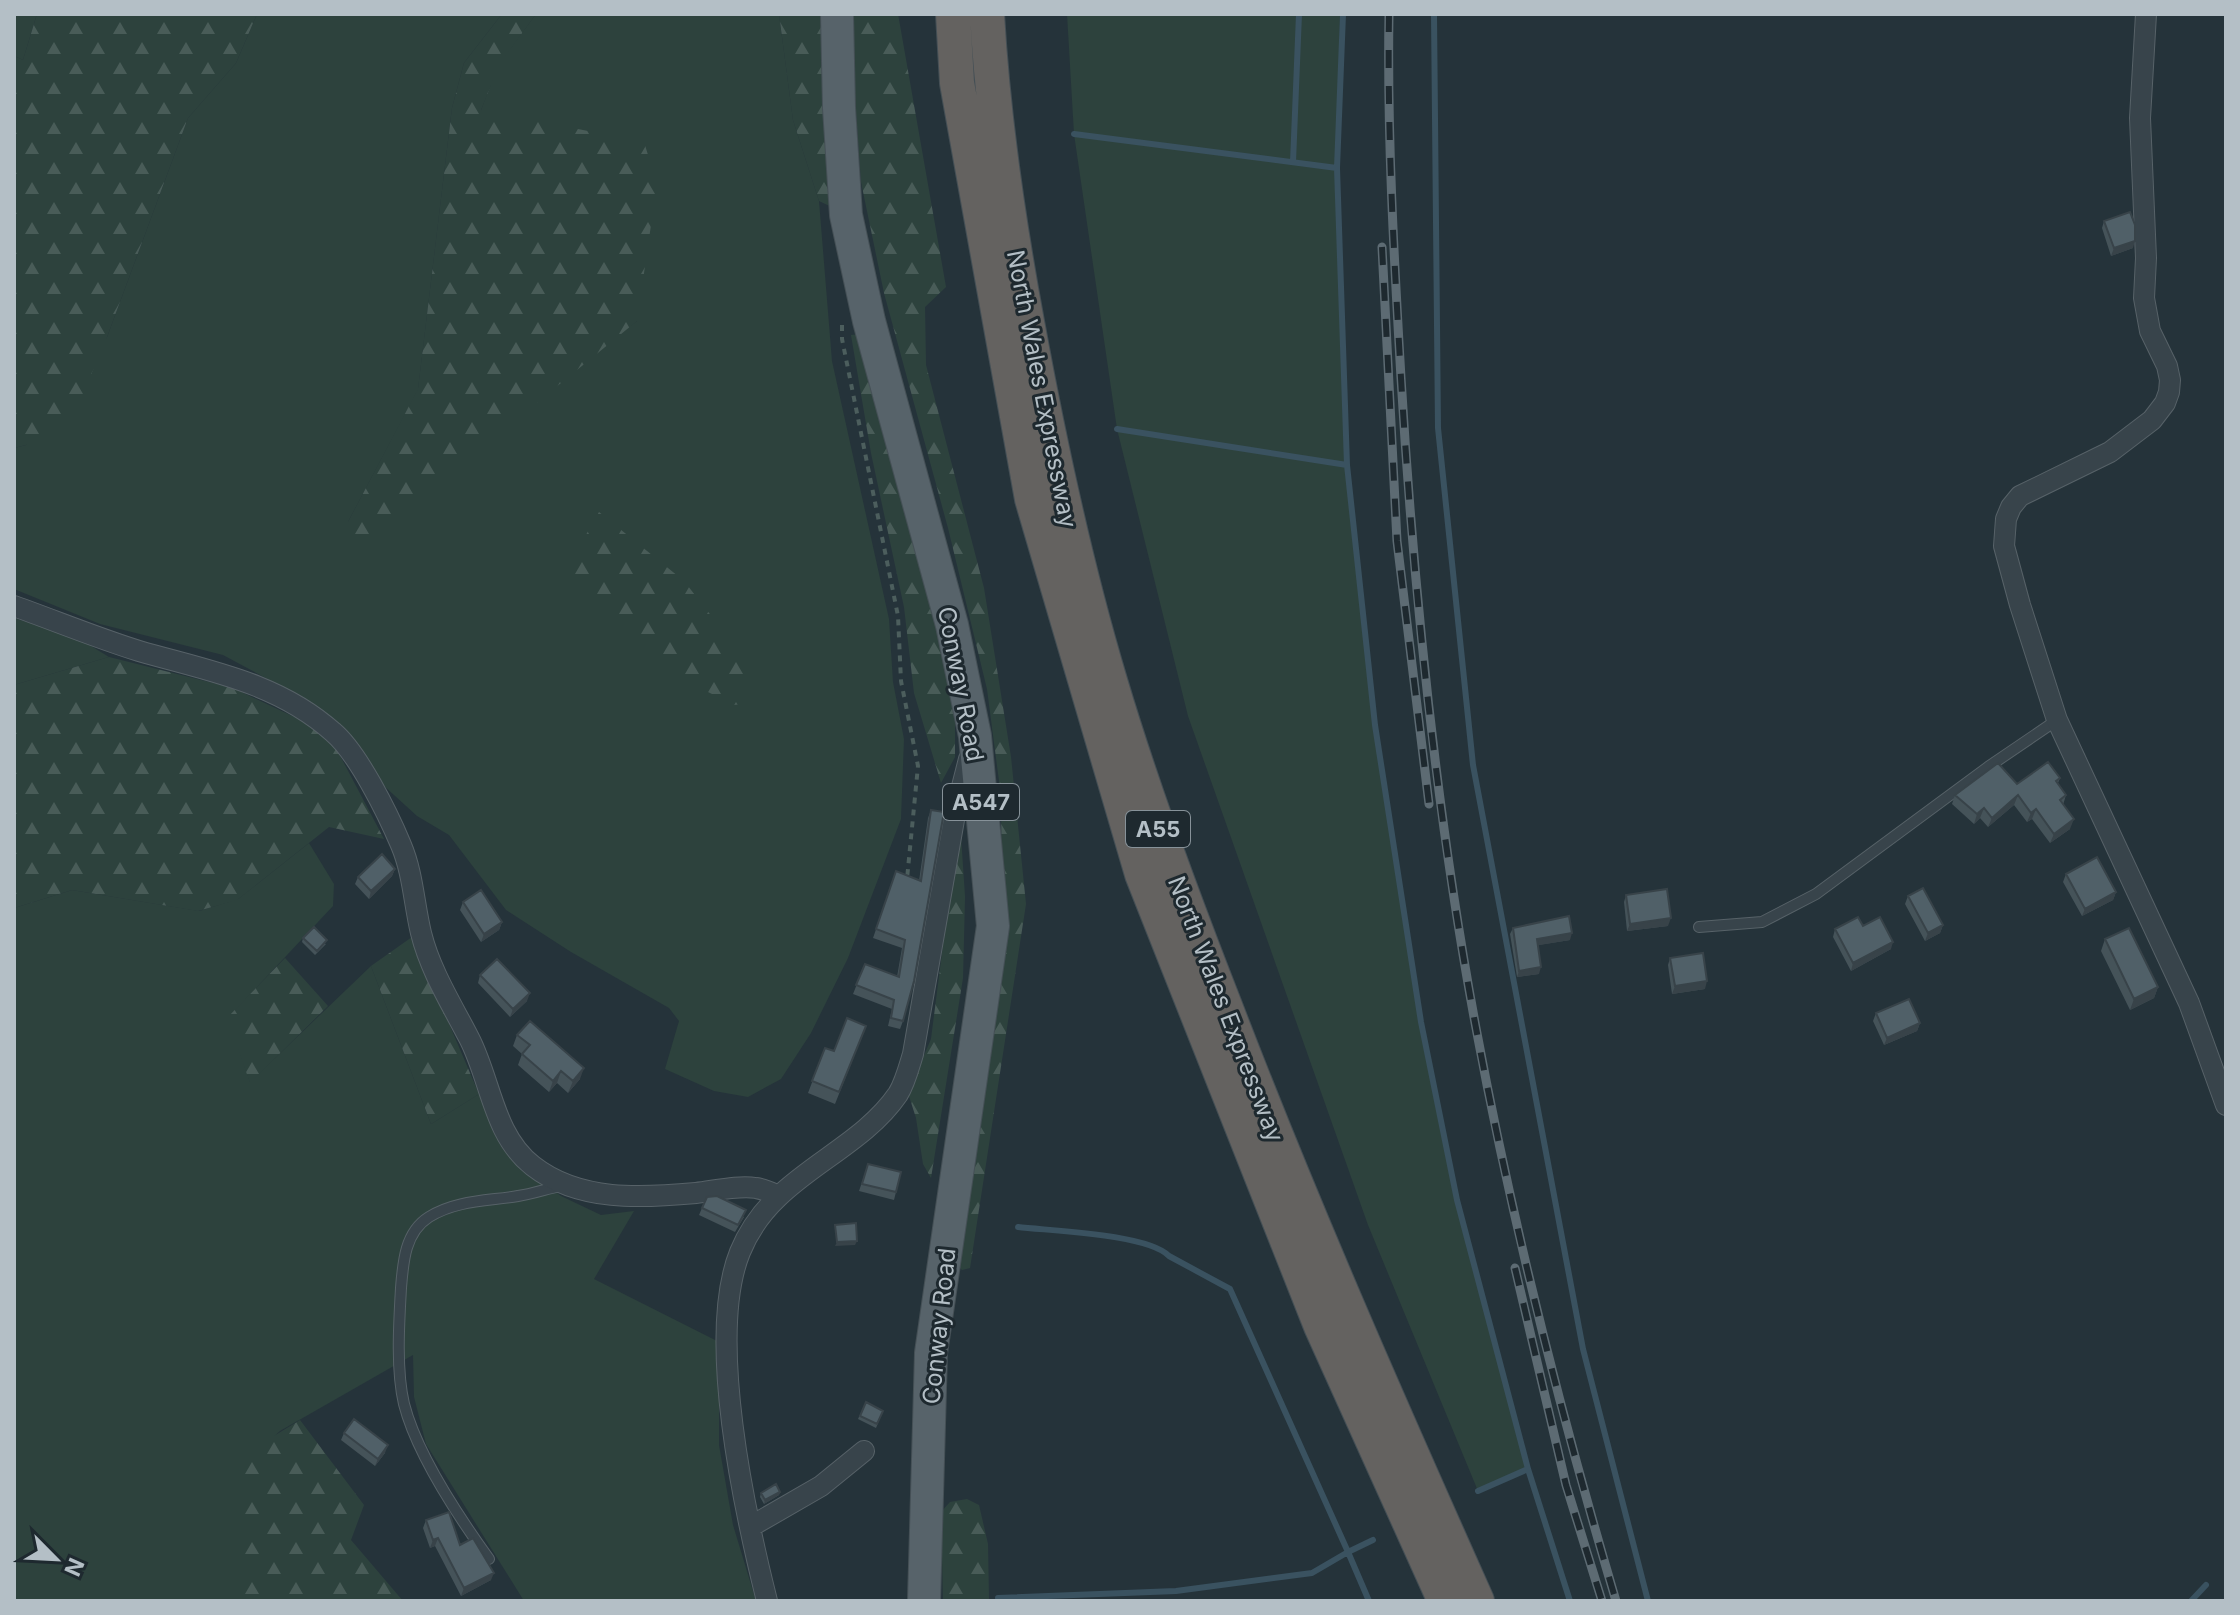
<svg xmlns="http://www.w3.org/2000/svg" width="2240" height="1615" viewBox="0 0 2240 1615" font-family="Inter,sans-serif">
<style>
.grass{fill:#2d423d}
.forest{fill:url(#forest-firs)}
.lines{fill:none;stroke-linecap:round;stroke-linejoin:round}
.stream{stroke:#3a5260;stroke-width:6}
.service-casing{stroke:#576268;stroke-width:12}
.minor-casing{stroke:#576268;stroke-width:22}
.primary-casing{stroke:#455056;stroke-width:34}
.trunk-casing{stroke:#444f55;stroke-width:36}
.path{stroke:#4c5e5d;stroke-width:4;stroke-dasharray:6 6;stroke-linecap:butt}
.service{stroke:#38444b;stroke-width:10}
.minor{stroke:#38444b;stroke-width:20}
.primary{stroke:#57636a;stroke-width:32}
.trunk{stroke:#646260;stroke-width:34}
.rail-casing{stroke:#5d6b73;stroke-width:9}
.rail{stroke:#1e292f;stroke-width:6;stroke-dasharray:18;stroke-linecap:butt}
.wall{fill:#455359}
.shaded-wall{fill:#384349}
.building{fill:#506068;stroke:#384349;stroke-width:2}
.labels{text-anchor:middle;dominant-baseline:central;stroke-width:6;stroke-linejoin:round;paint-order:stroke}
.shield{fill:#1e292f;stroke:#879299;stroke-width:2}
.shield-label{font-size:22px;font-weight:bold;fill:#b4bfc6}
.street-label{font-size:24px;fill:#b4bfc6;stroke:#1e292f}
</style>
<defs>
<pattern id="forest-firs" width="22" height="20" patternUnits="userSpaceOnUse" patternTransform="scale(2)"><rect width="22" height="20" fill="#2d423d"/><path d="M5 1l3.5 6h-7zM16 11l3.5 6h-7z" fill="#495c58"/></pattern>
</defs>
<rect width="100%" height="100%" fill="#25333a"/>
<path class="grass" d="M14,14H37L23,60L14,56Z
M257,14H502L464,63L452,108L418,390L348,522L637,321L481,110L498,65L536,14H779L793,120L819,201L832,361L889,619L893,682L904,739L901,819L848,958L811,1033L781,1079L748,1097L714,1091L665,1069L679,1021L669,1008L571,952L506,910L449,835L417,816L383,785L347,733L308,701L223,655L100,624L14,589V448L26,445L107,337L188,118L236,63Z
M1067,14H1340L1337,168L1347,465L1375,725L1421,1022L1457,1200L1528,1469L1478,1491L1368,1225L1188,716L1117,429L1074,134Z
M14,618L78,638L109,657L14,685Z
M309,843L334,884L333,906L228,1018L250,1082L371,966L431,1124L479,1094L497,1139L523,1167L561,1196L601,1215L634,1211L594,1279L719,1342V1445L733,1525L756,1601H524L426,1444L414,1397L413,1355L280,1431L243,1465L242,1601H14V908L72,890L199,911L238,899Z"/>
<path class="forest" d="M37,14H257L236,63L188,118L107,337L76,410L26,445L14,448V56L23,60Z
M502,14H536L499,65L481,110L644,142L657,184L637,321L361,546L348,522L418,389L452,108L464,63Z
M779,14H822L834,208L819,201L793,120Z
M849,14H898L946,287L925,307L926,365L984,588L1011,757L1026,904L970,1268L962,1270L957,1265L1002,926L1001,796L987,689L948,528L884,293L861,182Z
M860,334L934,607L955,717V757L941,783L914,693L904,607L871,453L851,335Z
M599,512L684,581L745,659L751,703L734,705L688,682L562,577Z
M109,657L233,688L307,723L337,750L384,839L329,827L237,900L198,911L72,890L14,908V685Z
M961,836L965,897L963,978L931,1178L923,1164L916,1118L908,1093L931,1039L951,883Z
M412,937L479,1094L431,1124L371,966Z
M285,958L328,1006L250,1083L227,1018Z
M300,1420L364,1505L351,1540L403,1601H242V1465L269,1439Z
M967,1499L979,1505L988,1544L989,1601H943L941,1512L950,1502Z"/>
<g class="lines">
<path class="stream" d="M1343,14L1337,168L1347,465L1375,725L1421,1022L1457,1200L1528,1469L1570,1601
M1434,14L1438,428L1473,765L1583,1349L1648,1601
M1074,134L1337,168
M1293,162L1299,14
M1117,429L1347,465
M1478,1491L1528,1469
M998,1598L1176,1591L1312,1573L1348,1552L1230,1289L1169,1256C1148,1234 1052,1231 1018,1227
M1369,1601L1348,1552L1373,1540
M2191,1601L2206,1585"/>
<g class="service-casing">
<path id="service" d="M1699,927L1762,922L1816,894L1988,767L2057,720
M489,1559C458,1516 417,1455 404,1404C396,1370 399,1323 401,1288C403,1262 405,1232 429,1217C456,1200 489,1201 518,1196C532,1194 546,1189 560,1186"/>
</g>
<g class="minor-casing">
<path id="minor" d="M2146,14L2140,118L2146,258L2144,298L2150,331L2167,366L2170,380L2169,392L2165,403L2152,420L2110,452L2020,496L2011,507L2006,519L2004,546L2020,605L2057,720L2189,1003L2226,1105
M14,606C56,621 97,638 139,651C208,671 277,682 333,732C358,753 388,814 401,845C413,873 414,904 421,933C430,970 452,1005 469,1038C491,1080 493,1135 533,1166C579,1202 642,1198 696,1193C714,1191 738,1185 756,1188C764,1189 772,1193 779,1196
M750,1527L821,1486L864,1451
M767,1601C745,1513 706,1336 740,1252C749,1230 761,1213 778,1197C815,1161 868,1138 898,1094C905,1083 909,1067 913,1054L955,814L969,759"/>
</g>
<g class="primary-casing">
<path id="primary" d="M837,14L839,108L846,215L869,321L952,625L975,736L993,926L931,1353L924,1601"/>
</g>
<g class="trunk-casing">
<path id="trunk" d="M953,14L957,83L1032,499L1142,874L1321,1326L1445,1601
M987,14C993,118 1008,220 1027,322C1049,442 1075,564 1110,681C1143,792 1183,899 1225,1006C1302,1207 1389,1404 1477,1601"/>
</g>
<path class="path" d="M842,325V339L898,616L901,681L918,766L907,879"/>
<use href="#service" class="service"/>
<use href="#minor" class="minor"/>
<use href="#primary" class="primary"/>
<use href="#trunk" class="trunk"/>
<g class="rail-casing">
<path id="rail" d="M1389,14C1387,135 1394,257 1401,378C1414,595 1436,813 1476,1028C1512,1221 1560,1412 1616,1601
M1382,247L1397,541L1429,804
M1515,1268L1566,1485L1602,1601"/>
</g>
<use href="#rail" class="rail"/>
</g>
<path class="wall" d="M2104,221L2133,248L2111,256L2102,228Z
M2060,778L2058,783L2066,795L2063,805L2070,829L2050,843L2032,819L2027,822L2014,805L1988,827L1980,818L1974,824L1952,804L1955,795L2017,784Z
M931,810L903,1021L900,1029L888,1026L892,1009L853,994L865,964L897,977L902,948L873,938L896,871L919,881L928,818Z
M395,869L392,876L369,899L355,884L358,877Z
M2066,874L2116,892L2113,900L2082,916L2063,882Z
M1626,895L1668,926L1627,931L1624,902Z
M1908,896L1943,925L1940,933L1925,941L1905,904Z
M463,902L502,922L499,930L481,942L460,910Z
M1863,926L1891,949L1851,971L1833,937L1835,929Z
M1513,928L1570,940L1538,945L1539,974L1517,977L1510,934Z
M303,938L326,944L315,955L302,942Z
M2105,939L2158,987L2154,998L2130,1010L2101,951Z
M1670,958L1705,989L1672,994L1668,965Z
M480,975L527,1001L510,1017L478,983Z
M1876,1013L1920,1023L1917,1031L1884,1045L1873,1021Z
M866,1026L835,1104L808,1093L825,1048L834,1051Z
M517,1035L580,1079L568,1093L557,1083L549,1092L518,1065L522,1054L513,1046Z
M868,1164L896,1192L894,1200L859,1191Z
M702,1208L744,1217L735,1232L699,1215Z
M866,1402L883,1411L876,1428L858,1419Z
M344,1433L385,1453L375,1466L341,1440Z
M780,1492L779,1495L764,1504L760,1497L761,1493Z
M426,1520L460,1545L491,1580L461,1596L435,1546L430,1548L423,1528Z"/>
<path class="shaded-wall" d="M2135,241L2133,248L2111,256L2114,248Z
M2018,795L2014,805L1988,827L1992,818Z
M1984,808L1980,818L1974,824L1977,814Z
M2036,809L2032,819L2027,822L2031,813Z
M2074,819L2070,829L2050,843L2054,834Z
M395,869L392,876L369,899L371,891Z
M2116,892L2113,900L2082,916L2085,909Z
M1671,918L1668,926L1627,931L1630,924Z
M502,922L499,930L481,942L484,934Z
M1943,925L1940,933L1925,941L1928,933Z
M1572,933L1570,940L1534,946L1537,939Z
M1893,942L1891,949L1851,971L1853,963Z
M1541,967L1539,974L1517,977L1519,971Z
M1707,981L1705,989L1672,994L1675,986Z
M2158,987L2154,998L2130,1010L2134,999Z
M530,993L527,1001L510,1017L513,1009Z
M1920,1023L1917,1031L1884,1045L1887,1038Z
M584,1068L580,1079L568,1093L573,1081Z
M561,1071L557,1083L549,1092L553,1081Z
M857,1241L855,1245L835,1246L837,1242Z
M388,1445L385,1453L375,1466L378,1459Z
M780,1492L779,1495L764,1504L765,1500Z
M438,1538L435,1546L430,1548L433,1540Z
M494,1573L491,1580L461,1596L464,1588Z"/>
<path class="building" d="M2130,212L2135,225V241L2114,248L2104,221Z
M2048,762L2060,778L2056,781L2066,795L2060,800L2074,819L2054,834L2036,809L2031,813L2018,795L1992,818L1984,808L1977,814L1955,795L1998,763L2017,784Z
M931,810L944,812L914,981L903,1021L891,1018L894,1000L856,985L865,964L899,977L905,940L876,929L896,871L921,881Z
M382,854L395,869L371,891L358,877Z
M2097,857L2116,892L2085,909L2066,874Z
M1923,888L1943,925L1928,933L1908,896Z
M1667,889L1671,918L1630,924L1626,895Z
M481,890L502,922L484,934L463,902Z
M1569,916L1572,933L1537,939L1541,967L1519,971L1513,928Z
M1858,917L1863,926L1880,917L1893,942L1853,963L1835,929Z
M314,927L327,940L317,951L303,938Z
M2129,928L2158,987L2134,999L2105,939Z
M1703,953L1707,981L1675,986L1670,958Z
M497,959L530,993L513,1009L480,975Z
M1909,999L1920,1023L1887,1038L1876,1013Z
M847,1018L866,1026L839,1092L812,1081L825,1048L834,1051Z
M530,1021L584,1068L573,1081L561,1071L553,1081L522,1054L530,1045L517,1035Z
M868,1164L901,1172L896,1192L862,1184Z
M717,1196L746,1210L738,1225L702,1208L707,1197Z
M856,1223L857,1241L837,1242L835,1225Z
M866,1402L883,1411L877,1424L860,1416Z
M354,1419L388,1445L378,1459L344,1433Z
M776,1484L780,1492L765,1500L761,1493Z
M449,1512L460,1545L473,1538L494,1573L464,1588L438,1538L433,1540L426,1520Z"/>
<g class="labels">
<g class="shield">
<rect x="943" y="784" width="76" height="36" rx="6"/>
<rect x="1126" y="811" width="64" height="36" rx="6"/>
</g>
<g class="shield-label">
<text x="981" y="802">A547</text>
<text x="1158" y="829">A55</text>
</g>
<g class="street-label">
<text transform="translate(1042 389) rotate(79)">North Wales Expressway</text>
<text transform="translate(961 684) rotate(79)">Conway Road</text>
<text transform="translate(1226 1009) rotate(69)">North Wales Expressway</text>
<text transform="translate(939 1326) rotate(-84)">Conway Road</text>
</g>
</g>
<rect width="2240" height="1615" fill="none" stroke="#b4bfc6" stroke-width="32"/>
<g transform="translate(56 1559) rotate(114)" stroke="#1e292f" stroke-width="6" paint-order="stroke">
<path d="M0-6L14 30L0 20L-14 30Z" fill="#b4bfc6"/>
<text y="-12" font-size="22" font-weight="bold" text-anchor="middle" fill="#b4bfc6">N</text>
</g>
</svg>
